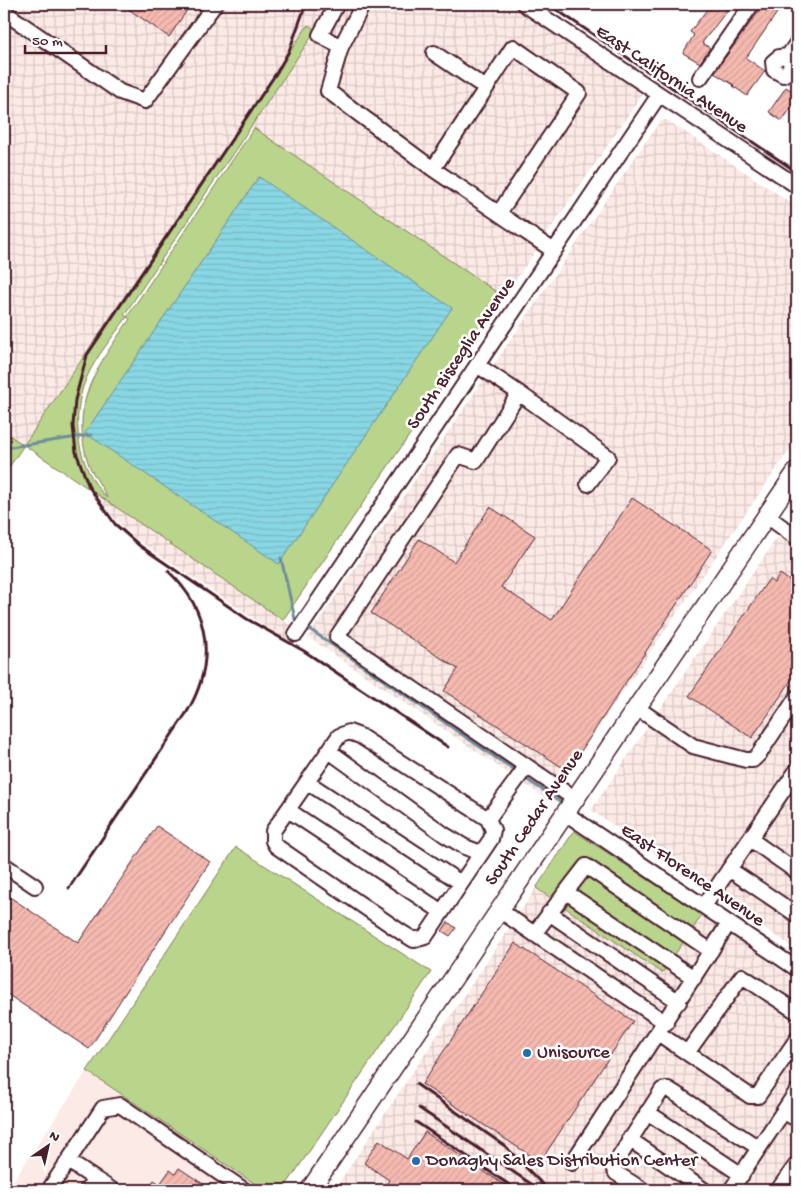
<svg xmlns="http://www.w3.org/2000/svg" width="801" height="1194" viewBox="0 0 801 1194" font-family="'Gochi Hand',sans-serif">
<style>
.built{fill:#fceae7}
.industrial{fill:url(#industrial-grid)}
.green{fill:#b9d48b;stroke:#827a5b;fill-rule:evenodd}
.water{fill:url(#water-rules);stroke:#6f8d9a}
.lines{fill:none;stroke-linecap:round;stroke-linejoin:round}
.stream{stroke:#6f8d9a;stroke-width:3}
.building{fill:url(#building-hatch);stroke:#4a1f2b}
.minor-casing{stroke:#4a1f2b;stroke-width:18}
.major-casing{stroke:#4a1f2b;stroke-width:21}
.minor{stroke:#fff;stroke-width:14}
.major{stroke:#fff;stroke-width:18}
.rail{stroke:#4a1f2b;stroke-width:3}
.poi-dot{fill:#1f6fb2;stroke:#fff;stroke-width:2}
.labels{text-anchor:middle;dominant-baseline:central;stroke-width:5;stroke-linejoin:round;paint-order:stroke}
.street-label{font-size:19px;fill:#4a1f2b;stroke:#fff}
.poi-label{font-size:19px;fill:#4a1f2b;stroke:#fff;text-anchor:start}
</style>
<defs>
<pattern id="industrial-grid" width="8" height="8" patternUnits="userSpaceOnUse" patternTransform="scale(1.25)"><rect width="8" height="8" fill="#fceae7"/><path d="M0 4h8M4 0v8" fill="none" stroke="#dac8c6"/></pattern>
<pattern id="water-rules" width="6" height="5" patternUnits="userSpaceOnUse" patternTransform="scale(1.25)"><rect width="6" height="5" fill="#88d7e4"/><path d="M0 2.5h6" fill="none" stroke="#77b8c4"/></pattern>
<pattern id="building-hatch" width="6" height="6" patternUnits="userSpaceOnUse" patternTransform="scale(1.25)"><rect width="6" height="6" fill="#f5bab0"/><path d="M-1 1l2-2M0 6l6-6M5 7l2-2" fill="none" stroke="#d49f98"/></pattern>
</defs>
<rect width="100%" height="100%" fill="#fff"/>
<filter id="ink" filterUnits="userSpaceOnUse"><feTurbulence type="fractalNoise" baseFrequency=".02" numOctaves="2"/><feDisplacementMap in="SourceGraphic" scale="10" xChannelSelector="R" yChannelSelector="G"/><feConvolveMatrix kernelMatrix="1 2 1 2 8 2 1 2 1" color-interpolation-filters="sRGB"/></filter>
<g filter="url(#ink)">
<path class="built" d="M87,1071L264,1190H7Z"/>
<path class="industrial" d="M4,4H514L644,92L504,297L251,127L316,31L308,25L24,445L4,432Z
M667,120L797,207V439L568,771L551,802L308,637L660,121Z
M96,493L296,629L287,641L136,539L113,517Z
M796,510L797,511V950L591,810Z
M536,888L662,973L702,915L797,981V1190H334Z"/>
<path class="green" d="M308,25L316,30L124,315L127,317L254,128L504,297L283,620L24,445L4,475V432L24,445ZM127,317L130,319C97,366 68,405 89,465C94,477 103,488 107,498C77,468 70,417 86,379C96,356 113,337 127,317Z
M574,831L702,915L662,973L536,888Z
M236,847L431,972L283,1190H264L87,1071Z"/>
<path class="water" d="M259,177L452,308L279,564L85,433Z"/>
<g class="lines">
<path class="stream" d="M4,448L91,435
M281,558L295,619L300,623
M305,626L518,773
M523,777L564,804
M675,879L705,899
M710,902L797,960"/>
</g>
<path class="building" d="M121,4H191L169,37Z
M711,4H732L702,43L710,48L700,63L683,53L694,35L690,32Z
M764,4H783L746,58L765,71L747,96L733,86L734,85L714,73Z
M786,87L797,94V99L782,121L769,112Z
M632,498L712,550L568,771L444,691L458,669L371,613L419,539L454,562L490,507L535,536L501,587L552,620Z
M780,574L797,586V672L752,738L689,696L769,579L774,583Z
M157,826L210,862L89,1049L4,992V893L78,943Z
M448,922L456,928L450,936L442,931Z
M515,943L633,1021L540,1162L422,1084Z
M425,1132L512,1190H383L389,1180L364,1163L379,1140L407,1159Z
M179,1168L212,1190H147L154,1180L160,1184L170,1170L175,1174Z"/>
<g class="lines">
<g class="minor-casing">
<path id="minor" d="M337,4L320,35L341,47
M363,4L341,47L328,91L433,169L554,251
M524,4L797,186
M4,12L120,92L145,101L215,4
M434,53L486,88
M788,56L791,65L788,72L783,75L774,70L773,62L779,57Z
M788,56L797,43
M700,78L752,4
M433,169L513,47L579,93L499,213
M477,365L519,393L476,461L458,455L337,637L575,799
M519,393L608,457L588,484
M767,516L797,538
M296,634L659,95
M637,708L693,746L746,760H753L759,754L797,697
M329,751L445,835L465,847L481,853
M307,782L461,883
M288,810L442,912
M565,813L797,969
M488,819L360,736L349,732L339,736L273,831V841L276,846L401,932L414,940L425,937L491,839L493,830L488,819L526,767
M750,839L797,872
M4,865L35,886
M729,869L797,915
M704,906L797,770
M499,910L666,1023
M549,913L679,1002
M534,934L566,892
M694,978L566,892L586,866L711,951
M658,1033L750,1096H758L797,1039
M687,1053L742,976L797,1012
M647,1112L742,1175
M784,1112L797,1119
M629,1139L704,1190
M68,1161L95,1179
M572,1163L729,923
M49,1190L103,1108L120,1105L244,1190
M87,1190L95,1179L112,1190
M643,1190L616,1173L613,1167L662,1090L668,1089L676,1094L759,1148
M731,1190L797,1091
M778,1190L797,1164"/>
</g>
<g class="major-casing">
<path id="major" d="M310,1190L797,471"/>
</g>
<use href="#minor" class="minor"/>
<use href="#major" class="major"/>
<path class="rail" d="M306,4L289,51L277,72L87,355L75,400L73,426L76,452L89,487L115,524L140,546L247,619L304,651L448,747
M548,4L797,172
M69,888L187,712C216,663 211,611 168,571
M416,1084L505,1146L548,1190
M419,1108L540,1190
M416,1122L517,1190"/>
</g>
</g>
<g class="poi-dot">
<circle cx="527" cy="1053" r="5"/>
<circle cx="416" cy="1161" r="5"/>
</g>
<g class="labels">
<g class="street-label">
<text transform="translate(671 80) rotate(34)">East California Avenue</text>
<text transform="translate(462 354) rotate(-56)">South Bisceglia Avenue</text>
<text transform="translate(535 818) rotate(-56)">South Cedar Avenue</text>
<text transform="translate(692 876) rotate(34)">East Florence Avenue</text>
</g>
<g class="poi-label">
<text x="537" y="1053">Unisource</text>
<text x="426" y="1161">Donaghy Sales Distribution Center</text>
</g>
</g>
<rect width="801" height="1194" fill="none" stroke="#fff" stroke-width="20"/>
<rect x="10" y="10" width="781" height="1174" fill="none" stroke="#4a1f2b" stroke-width="2" filter="url(#ink)"/>
<g transform="translate(48 1146) rotate(34)" stroke="#ffffff" stroke-width="4" paint-order="stroke">
<path d="M0-4L9 19L0 12L-9 19Z" fill="#4a1f2b"/>
<text y="-8" font-size="14" font-weight="bold" text-anchor="middle" fill="#4a1f2b">N</text>
</g>
<path d="M25 45v8h81v-8" fill="none" stroke="#4a1f2b" stroke-width="2.5"/>
<text x="32" y="45" font-size="15" fill="#4a1f2b" stroke="#ffffff" stroke-width="4" paint-order="stroke">50 m</text>
</svg>
